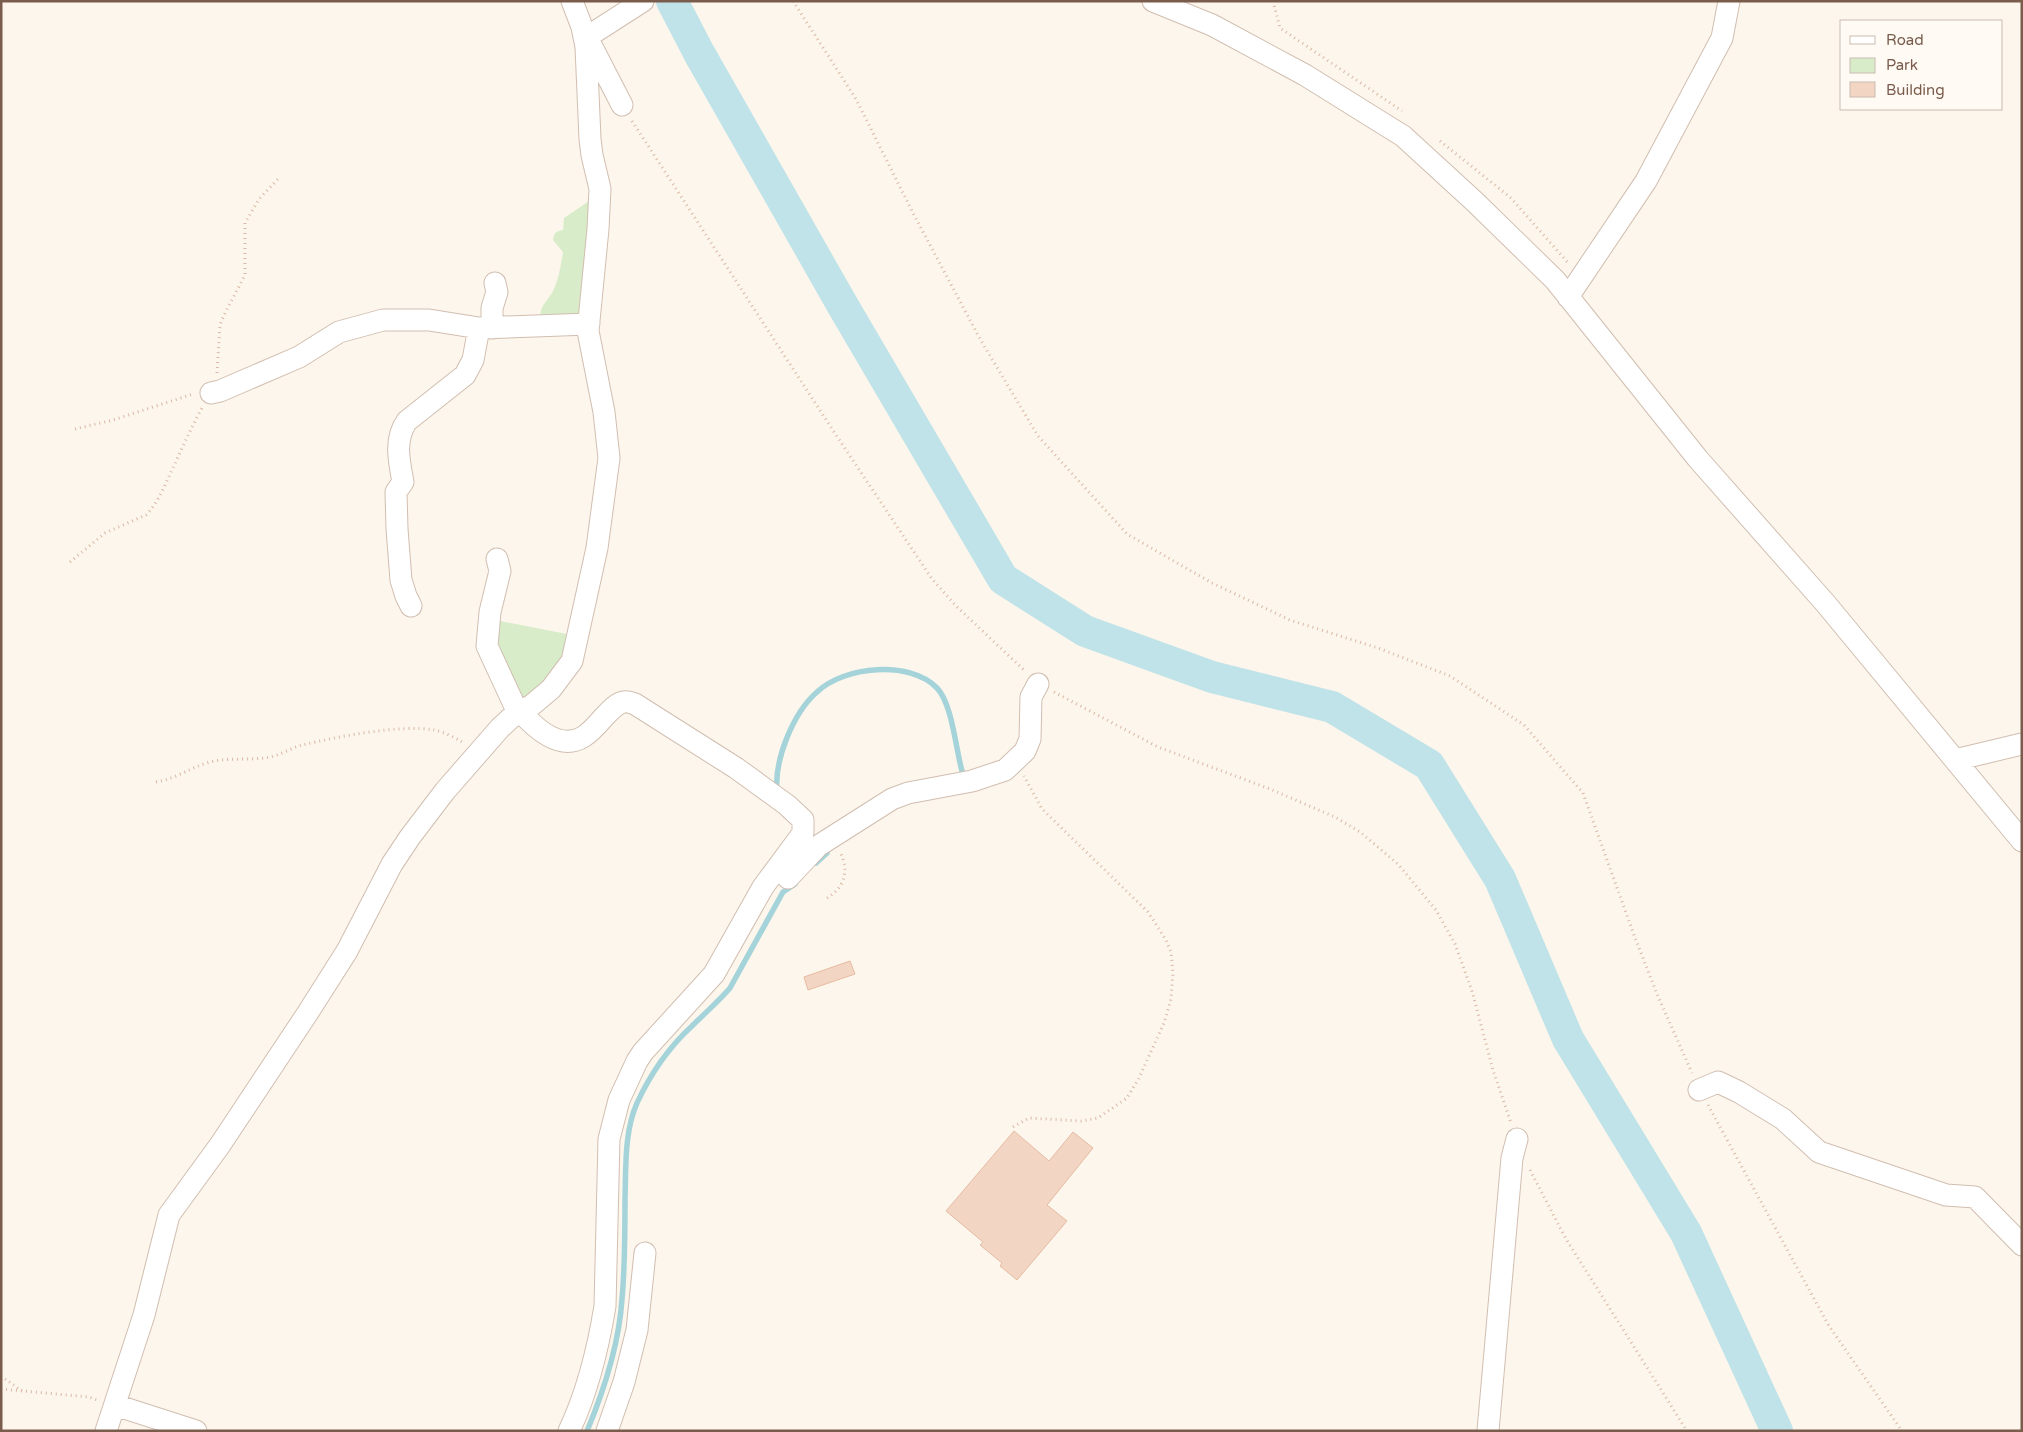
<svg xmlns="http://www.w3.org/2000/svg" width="2023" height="1432" viewBox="0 0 2023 1432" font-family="'Varela Round',sans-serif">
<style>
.green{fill:#d8ecc9}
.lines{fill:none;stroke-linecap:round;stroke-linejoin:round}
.stream{stroke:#a5d3da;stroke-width:5.5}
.river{stroke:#bfe3e8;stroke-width:32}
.building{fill:#f3d5c3;stroke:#e6bba3}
.minor-casing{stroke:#d1beb0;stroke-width:23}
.path{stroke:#d9b8a5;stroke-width:3;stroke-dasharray:1 4;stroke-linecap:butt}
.minor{stroke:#fff;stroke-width:21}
</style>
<rect width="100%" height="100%" fill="#fdf6ec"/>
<path class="green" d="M595,197L583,315L540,317C540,304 550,299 554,289C559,278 561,264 563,252L553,240C554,233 556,231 563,230L564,218Z
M495,620L572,635L556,674L523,702L495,650Z"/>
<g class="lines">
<path class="stream" d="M777,792C774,760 793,713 817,692C844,666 910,660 937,688C952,703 956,750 962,771
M816,863L827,853
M587,1431C605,1388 619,1345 622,1299C625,1267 625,1233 625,1200C626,1169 624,1132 637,1103C650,1075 669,1047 692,1026C705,1013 718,1002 730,988L783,892L795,884"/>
<path class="river" d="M672,1L699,53L843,306L1003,579L1085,631L1212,677L1332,707L1429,765L1500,879L1568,1039L1686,1233L1777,1431"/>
</g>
<path class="building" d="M850,961L855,974L808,990L804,977Z
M1014,1131L1049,1161L1073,1132L1093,1148L1047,1205L1067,1221L1017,1280L1000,1266L1002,1263L980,1245L983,1242L946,1211Z"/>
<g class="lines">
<g class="minor-casing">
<path id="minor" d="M1153,1L1212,25L1305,75L1403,136L1474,201L1555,280L1698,459L1826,604L2022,841
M587,37L643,1
M590,43L622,105
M1568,297L1646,181L1722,38L1729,1
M492,328V308L497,292L495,283
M211,393L220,391L299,357L339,332L383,320H429L479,328L589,324
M497,559L500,571L490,612L487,646L518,713
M411,606L406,596L401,580L397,529L396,492L403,482C399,461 394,439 407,421L465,375L473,360L479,328
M521,712C535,728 560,751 583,737C591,732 597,725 603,718C608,713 616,703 624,702C627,701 632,703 635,704L736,768L787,805L803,820V833L763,887L714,974L643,1052L637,1061L619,1100L609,1139L605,1306C598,1349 588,1391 569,1431
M1955,760L2022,744
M788,878L818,846L892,799L908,793L972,781L1005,770L1025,751L1030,739L1031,697L1038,684
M1699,1090L1718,1082L1739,1092L1783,1119L1819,1152L1946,1195L1975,1197L2022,1245
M115,1405L196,1431
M106,1431L144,1315L169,1215L220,1145L307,1014L347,951L392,864L410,837L445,791L500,728L513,716L532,705L551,689L572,661L597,548L609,458L604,412L588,331L598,229L600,189L592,155L590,139L586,47L582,27L572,1
M607,1431L624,1382L637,1330L645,1253
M1488,1431L1512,1158L1517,1139"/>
</g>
<path class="path" d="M793,1L856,99L913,213L980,339L1038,436L1127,534L1212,583L1290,620L1378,648L1450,676L1524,725L1583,793L1634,935L1657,994L1692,1073
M1273,1L1280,28L1402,111
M632,121L836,435L932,579L956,606L1025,671
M1440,141L1511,198L1569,264
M217,373L220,325L224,315L245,275V223L259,199L280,177
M75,429L113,420L193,394
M70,562L105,533L146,515C159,502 165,484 173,468C182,448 191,428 202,408
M1054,692L1158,747L1270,789L1335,817L1360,832L1398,864L1436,910L1455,944L1472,991L1493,1070L1511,1123
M156,782C176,779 191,767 210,762C229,757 250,761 270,757C281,755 291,748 302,745C336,737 401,724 434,730C444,732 454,737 462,742
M827,898C844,888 850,871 840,852
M1708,1105L1829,1326L1902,1431
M1013,1127L1029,1118L1081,1121L1098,1118L1127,1098L1139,1078L1164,1023L1171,999L1173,973L1171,952L1166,940L1148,912L1042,809L1024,776
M1530,1170L1566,1239L1687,1431
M1,1376L22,1391
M1,1389L89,1397L97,1400"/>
<use href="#minor" class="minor"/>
</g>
<rect width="2023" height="1432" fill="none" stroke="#7a5c4d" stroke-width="5"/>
<rect x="1840" y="20" width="162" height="90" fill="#fffaf3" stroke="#cabbb1"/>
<rect x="1850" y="36" width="25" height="8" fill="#ffffff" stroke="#cabbb1"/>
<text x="1886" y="45" font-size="15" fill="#7a5c4d">Road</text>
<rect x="1850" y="58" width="25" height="15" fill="#d8ecc9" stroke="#cabbb1"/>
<text x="1886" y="70" font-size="15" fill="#7a5c4d">Park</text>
<rect x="1850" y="82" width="25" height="15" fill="#f3d5c3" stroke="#cabbb1"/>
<text x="1886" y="95" font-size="15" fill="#7a5c4d">Building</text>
</svg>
